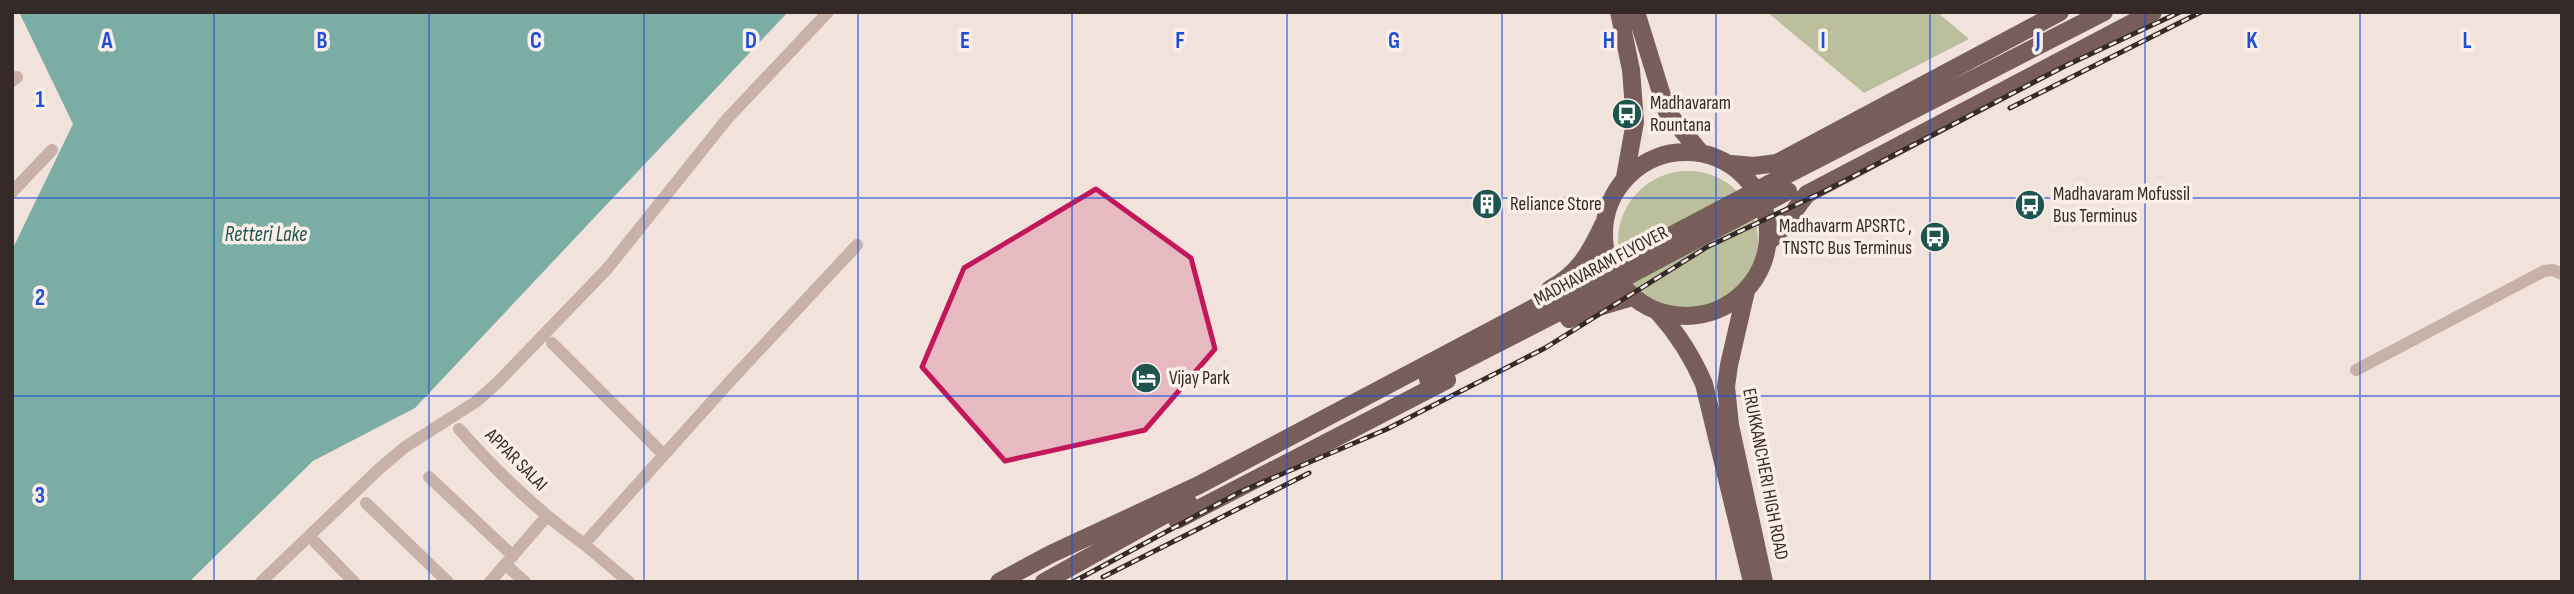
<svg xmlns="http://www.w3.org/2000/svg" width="2574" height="594" viewBox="0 0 2574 594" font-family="'Sofia Sans Condensed',sans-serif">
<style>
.green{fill:#bbbf9d}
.water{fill:#7cada5}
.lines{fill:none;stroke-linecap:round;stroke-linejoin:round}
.street{stroke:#c8b1a8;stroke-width:12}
.primary{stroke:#775e5a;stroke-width:18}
.rail-casing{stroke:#362a28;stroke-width:5}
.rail{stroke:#f9eee8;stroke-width:2.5;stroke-dasharray:8;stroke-linecap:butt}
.primary-bridge{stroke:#775e5a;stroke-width:18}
.marked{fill:#c2185b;fill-opacity:0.2;stroke:#c2185b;stroke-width:5;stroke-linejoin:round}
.grid{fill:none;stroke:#1d4ed8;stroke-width:2;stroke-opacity:0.55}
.labels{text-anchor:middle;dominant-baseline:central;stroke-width:7;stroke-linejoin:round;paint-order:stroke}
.poi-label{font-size:19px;fill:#362a28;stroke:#f9eee8;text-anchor:start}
.street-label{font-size:19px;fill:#362a28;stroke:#f9eee8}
.water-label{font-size:21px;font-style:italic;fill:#1f554e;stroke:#f9eee8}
.grid-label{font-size:23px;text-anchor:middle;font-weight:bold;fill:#1d4ed8;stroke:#f9eee8;stroke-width:7;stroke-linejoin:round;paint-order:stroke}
</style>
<rect width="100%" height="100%" fill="#f1e3dc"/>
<path class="green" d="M1767,12H1937L1969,39L1864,93Z
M1618 241a70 70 0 1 1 140 0a70 70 0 1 1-140 0Z"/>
<path class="water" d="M19,12H788L415,408L313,461L189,582H12V250L73,124Z"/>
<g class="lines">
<path class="street" d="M12,81L17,77
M12,192L52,150
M552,343L664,455
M2356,370L2544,271L2553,270L2562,274
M459,429C497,472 537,511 584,544L733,378L857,245
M429,477L513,556
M366,503L448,582
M315,542L354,582
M584,544L629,582
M506,565L525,582
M261,582L379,469L405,447L477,401L499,381L607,269L727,119L828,12
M490,582L546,517"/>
<path class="primary" d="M1619,12L1631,70L1635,122L1625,177
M1636,12L1667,112L1700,152
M1604 234a82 82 0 1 1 164 0a82 82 0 1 1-164 0Z
M1731,164L1754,166L1777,163L2060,12
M1769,184L2104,12
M1769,241C1785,229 1794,209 1807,194L2153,12
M1550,289C1578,274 1590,253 1603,225
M1746,291L1729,365L1726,387L1730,425L1764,582
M1658,312C1678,334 1692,356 1704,384L1752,582
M1569,319L1588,310L1632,297
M1428,379L1590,296
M1177,520L1447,380
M999,582L1051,554L1199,485L1571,288
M1044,582L1188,502"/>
<g class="rail-casing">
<path id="rail" d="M2010,108L2201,12
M1103,577L1309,473
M1073,582L1240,492L1387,429L1545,348L1707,247L1825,191L2063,67L2180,12"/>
</g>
<use href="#rail" class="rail"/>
<path class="primary-bridge" d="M1571,288L1769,184
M1590,296L1788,191"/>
</g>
<path class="marked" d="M1096,189L1191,258L1215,349L1145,430L1005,461L922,367L964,268Z"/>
<path class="grid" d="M214,12V582M429,12V582M644,12V582M858,12V582M1072,12V582M1287,12V582M1502,12V582M1716,12V582M1930,12V582M2145,12V582M2360,12V582M12,198H2562M12,396H2562"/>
<defs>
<g id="bus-disc" transform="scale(1.575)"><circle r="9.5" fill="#1f554e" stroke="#f9eee8"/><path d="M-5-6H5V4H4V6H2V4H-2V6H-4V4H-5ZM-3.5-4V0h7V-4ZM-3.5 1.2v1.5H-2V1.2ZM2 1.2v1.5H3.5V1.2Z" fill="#fff"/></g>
<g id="building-disc" transform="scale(1.575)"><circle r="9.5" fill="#1f554e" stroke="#f9eee8"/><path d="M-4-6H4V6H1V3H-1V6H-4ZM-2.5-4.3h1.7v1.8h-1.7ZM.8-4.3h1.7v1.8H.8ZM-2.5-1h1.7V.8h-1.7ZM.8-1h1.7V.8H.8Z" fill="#fff"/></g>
<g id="hotel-disc" transform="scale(1.575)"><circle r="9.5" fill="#1f554e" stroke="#f9eee8"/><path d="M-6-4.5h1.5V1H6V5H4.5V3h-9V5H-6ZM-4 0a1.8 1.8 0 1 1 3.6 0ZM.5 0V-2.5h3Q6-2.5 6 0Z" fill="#fff"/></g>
</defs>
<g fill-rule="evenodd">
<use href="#bus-disc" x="1627" y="114"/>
<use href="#building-disc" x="1487" y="204"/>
<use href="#bus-disc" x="2030" y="205"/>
<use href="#bus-disc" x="1935" y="237"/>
<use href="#hotel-disc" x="1146" y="378"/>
</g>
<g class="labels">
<g class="poi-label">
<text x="1650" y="103">Madhavaram<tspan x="1650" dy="22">Rountana</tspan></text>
<text x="2053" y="194">Madhavaram Mofussil<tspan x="2053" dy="22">Bus Terminus</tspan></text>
<text x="1510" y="204">Reliance Store</text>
<text x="1912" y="226" text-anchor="end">Madhavarm APSRTC ,<tspan x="1912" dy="22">TNSTC Bus Terminus</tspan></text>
<text x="1169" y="378">Vijay Park</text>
</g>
<g class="street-label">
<text transform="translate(1601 266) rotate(-28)">MADHAVARAM FLYOVER</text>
<text transform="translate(516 460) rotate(45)">APPAR SALAI</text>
<text transform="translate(1765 474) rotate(79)">ERUKKANCHERI HIGH ROAD</text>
</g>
<g class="water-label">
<text x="266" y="234">Retteri Lake</text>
</g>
</g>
<g class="grid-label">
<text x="107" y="48">A</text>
<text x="322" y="48">B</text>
<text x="536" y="48">C</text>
<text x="751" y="48">D</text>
<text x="965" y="48">E</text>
<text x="1180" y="48">F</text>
<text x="1394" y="48">G</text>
<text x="1609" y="48">H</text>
<text x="1823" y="48">I</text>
<text x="2038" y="48">J</text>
<text x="2252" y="48">K</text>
<text x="2467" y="48">L</text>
<text x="40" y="107">1</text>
<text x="40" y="305">2</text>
<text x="40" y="503">3</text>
</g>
<rect width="2574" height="594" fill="none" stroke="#362a28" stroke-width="28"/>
</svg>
